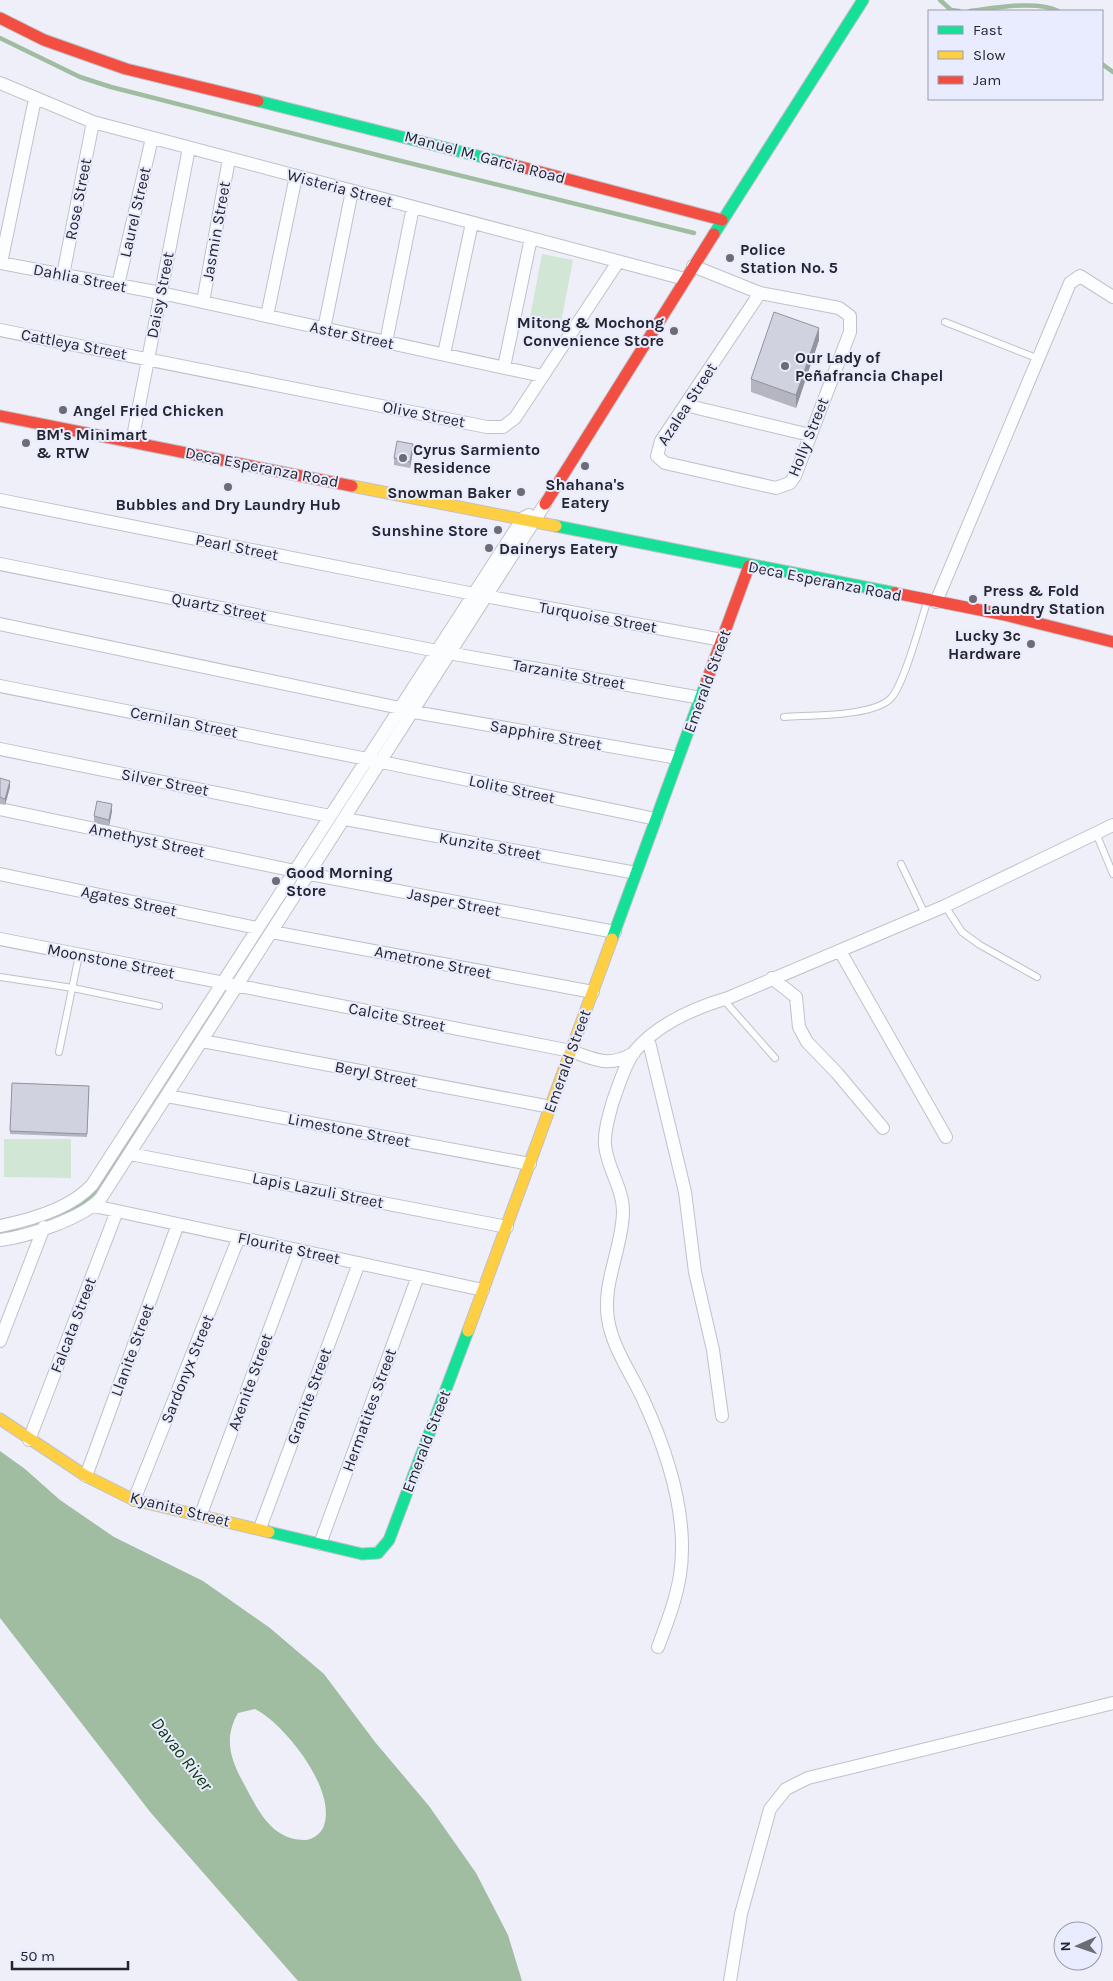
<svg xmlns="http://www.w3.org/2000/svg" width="1113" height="1981" viewBox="0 0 1113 1981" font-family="Karla,sans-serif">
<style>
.green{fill:#d2e6d6}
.water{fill:#a0bda2;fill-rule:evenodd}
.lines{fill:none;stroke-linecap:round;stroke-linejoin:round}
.stream{stroke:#a0bda2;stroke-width:4.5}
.lane-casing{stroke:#c0c1c9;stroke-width:8}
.street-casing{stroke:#c0c1c9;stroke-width:14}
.fast-casing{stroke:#c0c1c9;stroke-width:13}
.slow-casing{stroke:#c0c1c9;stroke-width:13}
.jam-casing{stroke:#c0c1c9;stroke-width:13}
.lane{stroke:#fcfdfe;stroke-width:6}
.street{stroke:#fcfdfe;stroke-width:12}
.fast{stroke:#16e098;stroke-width:11}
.slow{stroke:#ffcf43;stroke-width:11}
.jam{stroke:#f24e42;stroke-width:11}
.wall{fill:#b4b5c1}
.shaded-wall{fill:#92939d}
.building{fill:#d1d2e0;stroke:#92939d}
.poi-dot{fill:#6b6c74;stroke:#e9ebfe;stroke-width:2}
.labels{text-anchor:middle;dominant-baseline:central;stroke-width:4;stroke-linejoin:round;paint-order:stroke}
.street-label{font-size:16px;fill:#24252d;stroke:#e9ebfe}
.poi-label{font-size:16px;font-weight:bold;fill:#24252d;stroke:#e9ebfe;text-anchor:start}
.water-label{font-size:18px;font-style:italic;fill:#073308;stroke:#e9ebfe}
</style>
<rect width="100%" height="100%" fill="#eeeff9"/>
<path class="green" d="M542,254L573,260L560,328L529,322Z
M4,1139H71V1178L4,1177Z"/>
<path class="water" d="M0,1451L25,1469L60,1500L114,1537L203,1581L270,1628L324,1674L375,1742L429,1806L476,1873L508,1935L522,1981H298L151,1813L0,1618ZM255,1709C285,1724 339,1792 323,1828C320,1834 312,1840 305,1840C271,1840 258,1810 244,1784C231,1760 223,1739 238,1713Z"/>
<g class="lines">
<path class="stream" d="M940,0L951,10L959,11
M970,11C994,8 1038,0 1058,11
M0,38L80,77L111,87L393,159L694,233
M1102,64L1113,72
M56,1215L77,1207L93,1195L146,1116
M0,1232L16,1229"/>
<g class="lane-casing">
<path id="lane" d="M945,322L1039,359
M784,717C809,715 874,717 891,698C904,684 920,624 927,602
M1096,833L1113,874
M901,864L925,914
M945,906L962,932L980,945L1037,977
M0,977L73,988L159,1006
M723,999L775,1058
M59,1052L79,955"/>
</g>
<g class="street-casing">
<path id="street" d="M0,83L93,122L685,279
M0,263L161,293L542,376
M1,263L35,99
M693,266L760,293L839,308L850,316V332L795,476L790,483L776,488L665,463L657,456L661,441L760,293
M63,275L93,122
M118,285L152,138
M203,302L229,159
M267,316L296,176
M324,329L352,191
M0,330L487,427H503L515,418L618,262
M386,342L413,207
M444,354L472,223
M504,367L531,238
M685,405L810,435
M132,442L189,148
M0,500L474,594L722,640
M0,564L437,651L701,698
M936,602L1070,283L1080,276L1113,297
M0,624L400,708
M0,686L367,759L656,819
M414,712L678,758
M0,749L330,816
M0,809L309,874L615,932
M345,819L636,873
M0,874L257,928
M272,932L593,992
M0,939L571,1051C597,1060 608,1068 634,1053
M840,951L946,1137
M772,978L796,997L799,1027L807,1042L837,1073L883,1128
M648,1038L685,1192L695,1272L713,1350L722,1416
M202,1041L551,1107
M167,1096L530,1164
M130,1154L507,1227
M94,1206L483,1290
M0,1226C30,1220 71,1208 92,1185L523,518L529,515
M0,1240C26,1237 84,1218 101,1198L545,504
M0,1341L44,1227
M29,1440L117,1211
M86,1476L178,1224
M134,1500L239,1237
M201,1514L299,1250
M260,1528L359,1263
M320,1544L418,1276
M658,1647C667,1623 676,1600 680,1575C689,1516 667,1451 643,1399C631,1373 612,1347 608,1319C602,1282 623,1247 623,1211C623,1188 607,1168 605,1145C604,1131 609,1115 613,1101C619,1085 624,1066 634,1052C657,1024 694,1008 728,998L945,906L1113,825
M730,1981L741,1914L770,1809L786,1789L808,1778L1113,1703"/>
</g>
<g class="fast-casing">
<path id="fast" d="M258,101L506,163
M714,234L863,0
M556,526L895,593
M612,939L707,680
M269,1532L362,1554L378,1553L389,1540L468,1331"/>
</g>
<g class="slow-casing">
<path id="slow" d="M352,486L556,526
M468,1331L612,939
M0,1419L86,1476L134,1500L269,1532"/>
</g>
<g class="jam-casing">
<path id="jam" d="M0,18L44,40L126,69L258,101
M506,163L722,220
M0,416L352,486
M545,504L714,234
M895,593L1005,615L1113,642
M707,680L749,566"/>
</g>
<use href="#lane" class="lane"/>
<use href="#street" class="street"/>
<use href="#fast" class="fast"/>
<use href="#slow" class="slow"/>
<use href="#jam" class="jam"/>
</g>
<path class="wall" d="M819,340L796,408L751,392V379Z
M413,451L410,468L394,465V458Z
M0,778L10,787L5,805L0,804Z
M112,811L109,826L94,823V816Z
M12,1083L89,1086L87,1137L10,1134Z"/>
<path class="shaded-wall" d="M819,328V340L796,408V395Z
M413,444V451L410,468V462Z
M10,781V787L5,805V799Z
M112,804V811L109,826V820Z"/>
<path class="building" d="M774,312L819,328L796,395L751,379Z
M397,441L413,444L410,462L394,458Z
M0,778L10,781L5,799L0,797Z
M97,801L112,804L109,820L94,816Z
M12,1083L89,1086L87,1134L10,1131Z"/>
<g class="poi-dot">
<circle cx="730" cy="258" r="5"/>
<circle cx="674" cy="331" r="5"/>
<circle cx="785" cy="366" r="5"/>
<circle cx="63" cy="410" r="5"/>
<circle cx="26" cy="443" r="5"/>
<circle cx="403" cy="458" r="5"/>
<circle cx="585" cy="466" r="5"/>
<circle cx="228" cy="487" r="5"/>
<circle cx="521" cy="492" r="5"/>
<circle cx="498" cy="530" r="5"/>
<circle cx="489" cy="548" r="5"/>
<circle cx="973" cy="599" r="5"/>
<circle cx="1031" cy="644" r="5"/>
<circle cx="276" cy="881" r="5"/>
</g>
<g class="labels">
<g class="street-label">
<text transform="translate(485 157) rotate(15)">Manuel M. Garcia Road</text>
<text transform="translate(340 188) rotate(15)">Wisteria Street</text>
<text transform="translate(78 199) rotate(-79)">Rose Street</text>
<text transform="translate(135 212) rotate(-77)">Laurel Street</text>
<text transform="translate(216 231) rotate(-80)">Jasmin Street</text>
<text transform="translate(80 278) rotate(11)">Dahlia Street</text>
<text transform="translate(160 295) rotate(-79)">Daisy Street</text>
<text transform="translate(352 335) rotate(12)">Aster Street</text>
<text transform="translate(74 344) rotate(11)">Cattleya Street</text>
<text transform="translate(687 404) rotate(-57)">Azalea Street</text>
<text transform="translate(424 414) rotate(11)">Olive Street</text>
<text transform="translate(808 437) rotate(-68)">Holly Street</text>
<text transform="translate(262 467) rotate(11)">Deca Esperanza Road</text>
<text transform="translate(237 547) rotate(11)">Pearl Street</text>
<text transform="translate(825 581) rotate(11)">Deca Esperanza Road</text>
<text transform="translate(219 607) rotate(11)">Quartz Street</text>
<text transform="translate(598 617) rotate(10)">Turquoise Street</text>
<text transform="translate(569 674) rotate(10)">Tarzanite Street</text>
<text transform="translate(707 681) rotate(-70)">Emerald Street</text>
<text transform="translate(184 722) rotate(11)">Cernilan Street</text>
<text transform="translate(546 735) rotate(10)">Sapphire Street</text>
<text transform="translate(165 782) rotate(11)">Silver Street</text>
<text transform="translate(512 789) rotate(12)">Lolite Street</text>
<text transform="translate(147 840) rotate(12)">Amethyst Street</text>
<text transform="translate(490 846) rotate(10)">Kunzite Street</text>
<text transform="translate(129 901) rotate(12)">Agates Street</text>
<text transform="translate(454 902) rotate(11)">Jasper Street</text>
<text transform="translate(111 961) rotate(11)">Moonstone Street</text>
<text transform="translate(433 962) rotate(11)">Ametrone Street</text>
<text transform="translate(397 1017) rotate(11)">Calcite Street</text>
<text transform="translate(567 1061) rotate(-70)">Emerald Street</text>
<text transform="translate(376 1074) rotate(11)">Beryl Street</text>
<text transform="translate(349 1130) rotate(11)">Limestone Street</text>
<text transform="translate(318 1190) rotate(11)">Lapis Lazuli Street</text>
<text transform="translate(289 1248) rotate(12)">Flourite Street</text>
<text transform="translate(73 1325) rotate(-69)">Falcata Street</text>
<text transform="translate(132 1350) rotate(-70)">Llanite Street</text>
<text transform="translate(187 1369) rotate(-68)">Sardonyx Street</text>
<text transform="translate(250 1382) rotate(-70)">Axenite Street</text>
<text transform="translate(309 1396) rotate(-70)">Granite Street</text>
<text transform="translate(369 1410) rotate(-70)">Hermatites Street</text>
<text transform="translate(426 1441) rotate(-69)">Emerald Street</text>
<text transform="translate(180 1509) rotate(14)">Kyanite Street</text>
</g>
<g class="poi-label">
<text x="740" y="249">Police<tspan x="740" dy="18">Station No. 5</tspan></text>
<text x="664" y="322" text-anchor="end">Mitong &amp; Mochong<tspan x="664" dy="18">Convenience Store</tspan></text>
<text x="795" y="357">Our Lady of<tspan x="795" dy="18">Peñafrancia Chapel</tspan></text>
<text x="73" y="410">Angel Fried Chicken</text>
<text x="36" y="434">BM's Minimart<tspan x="36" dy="18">&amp; RTW</tspan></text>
<text x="413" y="449">Cyrus Sarmiento<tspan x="413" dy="18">Residence</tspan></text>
<text x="585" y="484" text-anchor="middle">Shahana's<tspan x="585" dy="18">Eatery</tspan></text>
<text x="511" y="492" text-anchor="end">Snowman Baker</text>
<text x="228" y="504" text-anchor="middle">Bubbles and Dry Laundry Hub</text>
<text x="488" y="530" text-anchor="end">Sunshine Store</text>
<text x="499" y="548">Dainerys Eatery</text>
<text x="983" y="590">Press &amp; Fold<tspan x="983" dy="18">Laundry Station</tspan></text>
<text x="1021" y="635" text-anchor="end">Lucky 3c<tspan x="1021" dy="18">Hardware</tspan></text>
<text x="286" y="872">Good Morning<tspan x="286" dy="18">Store</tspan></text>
</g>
<g class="water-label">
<text transform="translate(182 1754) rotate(52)">Davao River</text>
</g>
</g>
<rect x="928" y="10" width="175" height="90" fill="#e9ebfe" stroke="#9a9caa"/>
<rect x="938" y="26" width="25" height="8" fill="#16e098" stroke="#9a9caa"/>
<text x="973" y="35" font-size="15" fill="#24252d">Fast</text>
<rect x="938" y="51" width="25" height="8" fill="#ffcf43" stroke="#9a9caa"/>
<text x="973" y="60" font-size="15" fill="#24252d">Slow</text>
<rect x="938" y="76" width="25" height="8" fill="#f24e42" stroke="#9a9caa"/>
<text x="973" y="85" font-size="15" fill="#24252d">Jam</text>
<g transform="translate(1078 1946) rotate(268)"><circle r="24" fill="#e9ebfe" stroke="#9a9caa"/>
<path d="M0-4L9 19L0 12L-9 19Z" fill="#6b6c74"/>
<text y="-8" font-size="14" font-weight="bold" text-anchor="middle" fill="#24252d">N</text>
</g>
<path d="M12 1961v8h116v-8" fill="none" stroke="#24252d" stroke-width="2.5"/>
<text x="20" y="1961" font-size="15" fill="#24252d" stroke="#e9ebfe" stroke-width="4" paint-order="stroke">50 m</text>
</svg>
